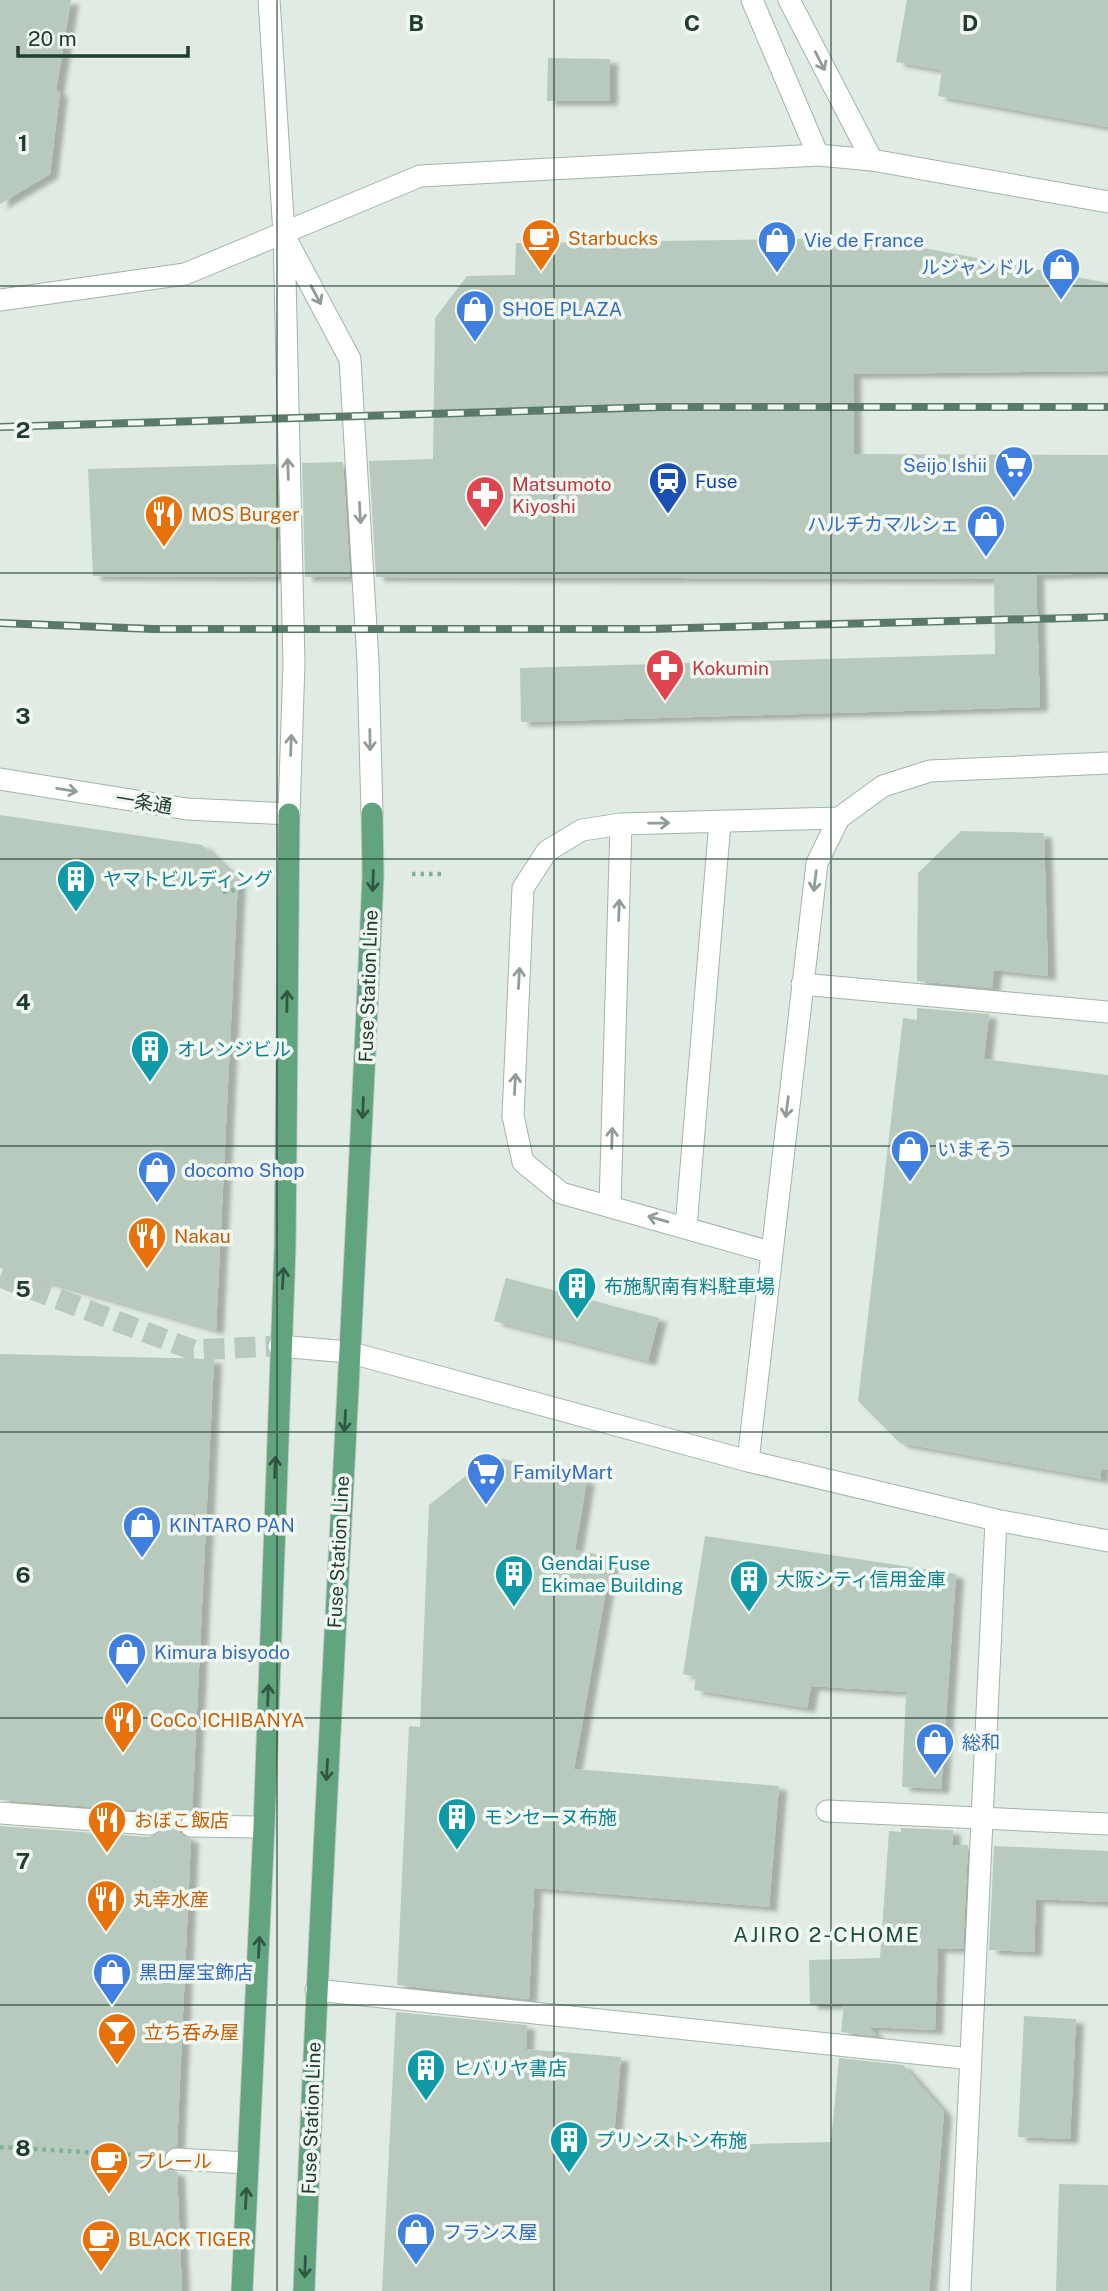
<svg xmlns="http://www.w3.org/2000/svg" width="1108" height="2291" viewBox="0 0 1108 2291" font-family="'Public Sans','Noto Sans JP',sans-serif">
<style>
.building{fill:#b8cabe;filter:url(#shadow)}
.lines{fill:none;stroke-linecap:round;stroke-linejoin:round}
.minor-tunnel{stroke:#bac9bf;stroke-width:21;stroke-dasharray:21 10;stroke-linecap:butt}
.minor-casing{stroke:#a3b4a9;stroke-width:23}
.major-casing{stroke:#c1c9c4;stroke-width:23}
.path{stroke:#7fb193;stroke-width:4.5;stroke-dasharray:3.5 5;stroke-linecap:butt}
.minor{stroke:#fff;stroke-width:21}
.major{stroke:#62a480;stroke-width:21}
.rail-casing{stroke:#5a7968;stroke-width:8}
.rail{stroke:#f1f8f2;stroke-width:5;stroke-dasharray:16;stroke-linecap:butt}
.oneway{stroke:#909e96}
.oneway2{stroke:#305742}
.grid{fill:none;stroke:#203d2d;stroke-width:2;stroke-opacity:0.55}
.labels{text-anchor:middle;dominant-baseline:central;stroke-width:7;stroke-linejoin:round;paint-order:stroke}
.food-label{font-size:19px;fill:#c56008;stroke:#f1f8f2;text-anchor:start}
.shop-label{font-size:19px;fill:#366cbe;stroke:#f1f8f2;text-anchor:start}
.transit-label{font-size:19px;fill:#164399;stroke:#f1f8f2;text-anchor:start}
.health-label{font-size:19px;fill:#be3a42;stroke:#f1f8f2;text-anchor:start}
.street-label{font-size:19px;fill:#203d2d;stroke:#f1f8f2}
.culture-label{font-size:19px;fill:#0d838f;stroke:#f1f8f2;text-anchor:start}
.neighbourhood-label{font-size:21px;letter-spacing:2px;fill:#1b5034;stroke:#f1f8f2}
.grid-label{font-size:23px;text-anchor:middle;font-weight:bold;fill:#203d2d;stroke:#f1f8f2;stroke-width:7;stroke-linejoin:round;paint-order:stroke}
</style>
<defs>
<filter id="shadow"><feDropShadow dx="8" dy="4.5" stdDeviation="2" flood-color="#0004"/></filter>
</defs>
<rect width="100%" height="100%" fill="#e0ece3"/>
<path class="building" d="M0,0H71L56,91L60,92L50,174L0,204Z
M907,0H1108V127L938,96L942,70L896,62Z
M548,58L610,59V101H547Z
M871,238L1108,283V371L853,374L854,454L1108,455V573L1036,575L1040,707L521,722L520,668L995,654L994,579L376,577L369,461L433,459L435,318L467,276L515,275L516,243Z
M343,462L350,577H305L302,463Z
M276,464L279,577L93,576L88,469Z
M0,815L202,845L238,880L216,1330L0,1268Z
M961,831L1044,833L1048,976L994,970L992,988L917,981L918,873Z
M917,1008L989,1014L984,1059L1108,1075V1470L1101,1469V1479L900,1443L858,1401L903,1018L917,1020Z
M506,1278L659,1318L648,1361L494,1321Z
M0,1354L214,1359L192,1813L184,1815L178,1825L180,1833L191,1839L177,2146L165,2151L163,2159L168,2170L177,2172L182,2291H0V1826L149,1837L160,1832L163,1824L158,1814L151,1811L0,1800Z
M491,1456L587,1480L575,1550L612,1557L574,1769L779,1786L769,1907L534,1888L529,1999L397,1985L409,1726L420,1727L429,1505Z
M705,1536L956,1574L941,1789L902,1787L906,1692L811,1686L807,1708L694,1690L696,1677L683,1674Z
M901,1828L953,1830L952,1845H968L963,1949L938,1948L935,2030L869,2027L877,2036L841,2032L844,2004L810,2005L809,1960L880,1958L889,1831L901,1832Z
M994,1846L1108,1851V1902L1036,1899L1034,1952L989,1950Z
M396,2012L527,2025L526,2049L621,2057L614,2135L708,2136V2145L831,2142L839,2058L903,2065L944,2112L929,2291H382Z
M1024,2016L1076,2019L1070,2139L1018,2137Z
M1059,2184L1108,2185V2291H1056Z"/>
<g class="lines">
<path class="minor-tunnel" d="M0,1277L193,1350L279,1346
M150,1824L191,1826
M133,2155L176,2159"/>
<g class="minor-casing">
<path id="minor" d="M752,0L818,155
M789,0L872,160
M286,239L350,359L368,662L372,813
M0,300L185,274L420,176L818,155L872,160L1108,202
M0,779L187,809L289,814L294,663L284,234L269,0
M802,984L1108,1012
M610,1206L621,824
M686,1227L720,822
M770,1252L561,1193L523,1162L513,1116L523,888L547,851L582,830L621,824L839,818
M279,1346L348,1352L748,1461L996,1520L1108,1541
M748,1461L817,863L839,818L883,786L930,771L1108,763
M827,1811L1108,1824
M0,1813L150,1824
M191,1826L264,1827
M316,1990L971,2059
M176,2159L248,2163
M960,2291L996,1520"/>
</g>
<g class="major-casing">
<path id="major" d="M242,2291L264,1827L285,1248L289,814
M304,2291C322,1819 353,1347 373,875L372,813"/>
</g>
<path class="path" d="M412,874H441
M223,892L247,888
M0,2147L133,2155"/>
<use href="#minor" class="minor"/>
<use href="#major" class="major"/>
<g class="rail-casing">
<path id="rail" d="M0,427L660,407H1108
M0,623L153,629H649L1108,617"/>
</g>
<use href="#rail" class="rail"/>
</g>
<defs><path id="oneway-shaft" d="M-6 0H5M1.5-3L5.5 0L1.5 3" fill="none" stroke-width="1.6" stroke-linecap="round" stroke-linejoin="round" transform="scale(1.75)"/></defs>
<g class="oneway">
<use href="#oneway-shaft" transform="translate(820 61) rotate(63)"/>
<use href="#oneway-shaft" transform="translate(316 295) rotate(62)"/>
<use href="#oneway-shaft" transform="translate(288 469) rotate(-92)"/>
<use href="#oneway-shaft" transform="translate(360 513) rotate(87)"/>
<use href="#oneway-shaft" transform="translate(370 740) rotate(89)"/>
<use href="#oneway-shaft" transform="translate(291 745) rotate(-88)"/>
<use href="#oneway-shaft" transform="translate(67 790) rotate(9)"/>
<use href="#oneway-shaft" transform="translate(659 823) rotate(-1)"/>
<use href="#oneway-shaft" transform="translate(815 881) rotate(97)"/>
<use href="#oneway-shaft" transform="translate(619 910) rotate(-88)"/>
<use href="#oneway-shaft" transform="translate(519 978) rotate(-87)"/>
<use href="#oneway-shaft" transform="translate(515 1084) rotate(-87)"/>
<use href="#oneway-shaft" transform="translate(787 1107) rotate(97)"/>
<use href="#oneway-shaft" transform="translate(612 1138) rotate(-88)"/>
<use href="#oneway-shaft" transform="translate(658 1219) rotate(-164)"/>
</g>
<g class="oneway2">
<use href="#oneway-shaft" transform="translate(373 881) rotate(92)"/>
<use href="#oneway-shaft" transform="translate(287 1001) rotate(-89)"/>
<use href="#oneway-shaft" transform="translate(363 1108) rotate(92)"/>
<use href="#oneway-shaft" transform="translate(283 1278) rotate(-87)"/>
<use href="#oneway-shaft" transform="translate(345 1421) rotate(93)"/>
<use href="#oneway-shaft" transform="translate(275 1467) rotate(-88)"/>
<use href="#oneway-shaft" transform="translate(268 1695) rotate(-88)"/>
<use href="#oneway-shaft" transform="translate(327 1770) rotate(93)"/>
<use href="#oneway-shaft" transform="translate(259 1947) rotate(-87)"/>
<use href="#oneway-shaft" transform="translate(246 2198) rotate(-87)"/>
<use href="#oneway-shaft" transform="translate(305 2267) rotate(92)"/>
</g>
<path class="grid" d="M277,0V2291M554,0V2291M831,0V2291M0,286H1108M0,573H1108M0,859H1108M0,1146H1108M0,1432H1108M0,1718H1108M0,2005H1108"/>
<defs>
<g id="cafe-pin" transform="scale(2.0125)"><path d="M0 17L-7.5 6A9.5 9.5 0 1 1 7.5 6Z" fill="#e8710a" stroke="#f1f8f2"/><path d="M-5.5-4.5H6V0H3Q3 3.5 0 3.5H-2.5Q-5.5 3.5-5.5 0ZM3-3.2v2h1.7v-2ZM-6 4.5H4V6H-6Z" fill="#fff"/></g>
<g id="shop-pin" transform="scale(2.0125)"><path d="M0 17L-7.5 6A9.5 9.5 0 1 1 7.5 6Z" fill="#3f7fe0" stroke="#f1f8f2"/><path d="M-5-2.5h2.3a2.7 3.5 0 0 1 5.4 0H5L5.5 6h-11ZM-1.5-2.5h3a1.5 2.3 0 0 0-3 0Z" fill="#fff"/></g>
<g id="supermarket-pin" transform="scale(2.0125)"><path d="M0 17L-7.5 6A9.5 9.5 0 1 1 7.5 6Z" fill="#3f7fe0" stroke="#f1f8f2"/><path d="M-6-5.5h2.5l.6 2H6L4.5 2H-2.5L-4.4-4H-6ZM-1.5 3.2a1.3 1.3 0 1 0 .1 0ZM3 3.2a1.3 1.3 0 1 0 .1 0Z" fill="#fff"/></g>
<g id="station-pin" transform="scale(2.0125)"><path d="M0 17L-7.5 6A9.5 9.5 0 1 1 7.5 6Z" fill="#1a4fb4" stroke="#f1f8f2"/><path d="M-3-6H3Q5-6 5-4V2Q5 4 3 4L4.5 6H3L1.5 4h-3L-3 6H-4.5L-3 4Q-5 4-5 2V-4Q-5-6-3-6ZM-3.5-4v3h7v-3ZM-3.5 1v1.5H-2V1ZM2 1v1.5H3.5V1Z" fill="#fff"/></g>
<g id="pharmacy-pin" transform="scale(2.0125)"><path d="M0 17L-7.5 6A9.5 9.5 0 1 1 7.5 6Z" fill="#e0444e" stroke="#f1f8f2"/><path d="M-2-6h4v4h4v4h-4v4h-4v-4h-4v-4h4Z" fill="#fff"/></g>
<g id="restaurant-pin" transform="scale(2.0125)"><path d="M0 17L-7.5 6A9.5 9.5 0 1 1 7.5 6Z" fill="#e8710a" stroke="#f1f8f2"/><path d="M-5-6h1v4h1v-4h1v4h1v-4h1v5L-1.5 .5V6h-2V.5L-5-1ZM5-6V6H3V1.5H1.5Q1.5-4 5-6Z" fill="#fff"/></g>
<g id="building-pin" transform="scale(2.0125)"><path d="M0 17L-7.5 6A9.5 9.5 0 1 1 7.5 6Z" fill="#0f9aa8" stroke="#f1f8f2"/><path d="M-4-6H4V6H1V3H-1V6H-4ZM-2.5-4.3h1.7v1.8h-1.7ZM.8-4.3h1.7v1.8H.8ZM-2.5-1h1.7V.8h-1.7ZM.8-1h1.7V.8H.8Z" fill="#fff"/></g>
<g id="bar-pin" transform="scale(2.0125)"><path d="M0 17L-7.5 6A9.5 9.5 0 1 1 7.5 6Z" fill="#e8710a" stroke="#f1f8f2"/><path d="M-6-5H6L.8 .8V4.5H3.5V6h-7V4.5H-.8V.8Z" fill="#fff"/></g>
</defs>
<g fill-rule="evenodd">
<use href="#cafe-pin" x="541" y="238"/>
<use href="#shop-pin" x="777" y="240"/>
<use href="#shop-pin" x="1061" y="267"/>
<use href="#shop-pin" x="475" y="309"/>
<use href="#supermarket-pin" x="1014" y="465"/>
<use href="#station-pin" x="668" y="481"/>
<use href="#pharmacy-pin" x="485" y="495"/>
<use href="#restaurant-pin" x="164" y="514"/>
<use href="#shop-pin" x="986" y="524"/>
<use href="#pharmacy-pin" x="665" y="668"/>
<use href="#building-pin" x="76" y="879"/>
<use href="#building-pin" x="150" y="1049"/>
<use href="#shop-pin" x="910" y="1149"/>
<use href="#shop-pin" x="157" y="1170"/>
<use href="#restaurant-pin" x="147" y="1236"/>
<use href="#building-pin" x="577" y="1286"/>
<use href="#supermarket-pin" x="486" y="1472"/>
<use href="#shop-pin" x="142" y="1525"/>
<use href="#building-pin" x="514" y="1574"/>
<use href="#building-pin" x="749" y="1579"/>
<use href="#shop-pin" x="127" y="1652"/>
<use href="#restaurant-pin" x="123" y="1720"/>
<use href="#shop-pin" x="935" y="1742"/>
<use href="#building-pin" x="457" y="1817"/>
<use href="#restaurant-pin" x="107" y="1820"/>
<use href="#restaurant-pin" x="106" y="1899"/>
<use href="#shop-pin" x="112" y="1972"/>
<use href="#bar-pin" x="117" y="2032"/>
<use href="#building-pin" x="426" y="2068"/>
<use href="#building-pin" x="569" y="2140"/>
<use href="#cafe-pin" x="109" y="2161"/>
<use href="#shop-pin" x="416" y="2232"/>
<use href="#cafe-pin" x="101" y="2239"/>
</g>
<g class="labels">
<g class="food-label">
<text x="568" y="238">Starbucks</text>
<text x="191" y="514">MOS Burger</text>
<text x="174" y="1236">Nakau</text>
<text x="150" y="1720">CoCo ICHIBANYA</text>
<text x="134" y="1820">おぼこ飯店</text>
<text x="133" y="1899">丸幸水産</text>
<text x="144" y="2032">立ち呑み屋</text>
<text x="136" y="2161">プレール</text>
<text x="128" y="2239">BLACK TIGER</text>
</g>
<g class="shop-label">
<text x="804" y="240">Vie de France</text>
<text x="1034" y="267" text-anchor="end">ルジャンドル</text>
<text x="502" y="309">SHOE PLAZA</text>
<text x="987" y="465" text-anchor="end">Seijo Ishii</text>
<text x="959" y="524" text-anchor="end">ハルチカマルシェ</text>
<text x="937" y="1149">いまそう</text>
<text x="184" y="1170">docomo Shop</text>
<text x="513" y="1472">FamilyMart</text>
<text x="169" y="1525">KINTARO PAN</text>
<text x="154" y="1652">Kimura bisyodo</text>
<text x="962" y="1742">総和</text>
<text x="139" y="1972">黒田屋宝飾店</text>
<text x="443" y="2232">フランス屋</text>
</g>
<g class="transit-label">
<text x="695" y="481">Fuse</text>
</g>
<g class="health-label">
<text x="512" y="484">Matsumoto<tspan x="512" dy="22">Kiyoshi</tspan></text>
<text x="692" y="668">Kokumin</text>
</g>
<g class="street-label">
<text transform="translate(144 802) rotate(9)">一条通</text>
<text transform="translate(368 986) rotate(-88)">Fuse Station Line</text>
<text transform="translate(338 1552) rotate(-87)">Fuse Station Line</text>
<text transform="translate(311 2118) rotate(-88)">Fuse Station Line</text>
</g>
<g class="culture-label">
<text x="103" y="879">ヤマトビルディング</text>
<text x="177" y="1049">オレンジビル</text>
<text x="604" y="1286">布施駅南有料駐車場</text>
<text x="541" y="1563">Gendai Fuse<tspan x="541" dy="22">Ekimae Building</tspan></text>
<text x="776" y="1579">大阪シティ信用金庫</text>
<text x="484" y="1817">モンセーヌ布施</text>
<text x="453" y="2068">ヒバリヤ書店</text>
<text x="596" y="2140">プリンストン布施</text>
</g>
<g class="neighbourhood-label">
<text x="827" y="1934">AJIRO 2-CHOME</text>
</g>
</g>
<g class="grid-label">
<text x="416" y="31">B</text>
<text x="692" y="31">C</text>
<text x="970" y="31">D</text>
<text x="23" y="151">1</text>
<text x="23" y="438">2</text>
<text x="23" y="724">3</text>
<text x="23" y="1010">4</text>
<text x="23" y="1297">5</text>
<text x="23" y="1583">6</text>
<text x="23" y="1869">7</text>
<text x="23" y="2156">8</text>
</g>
<path d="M18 46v10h170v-10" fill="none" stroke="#203d2d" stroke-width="3.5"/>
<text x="28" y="46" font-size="21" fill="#203d2d" stroke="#f1f8f2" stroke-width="5" paint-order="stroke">20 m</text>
</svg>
